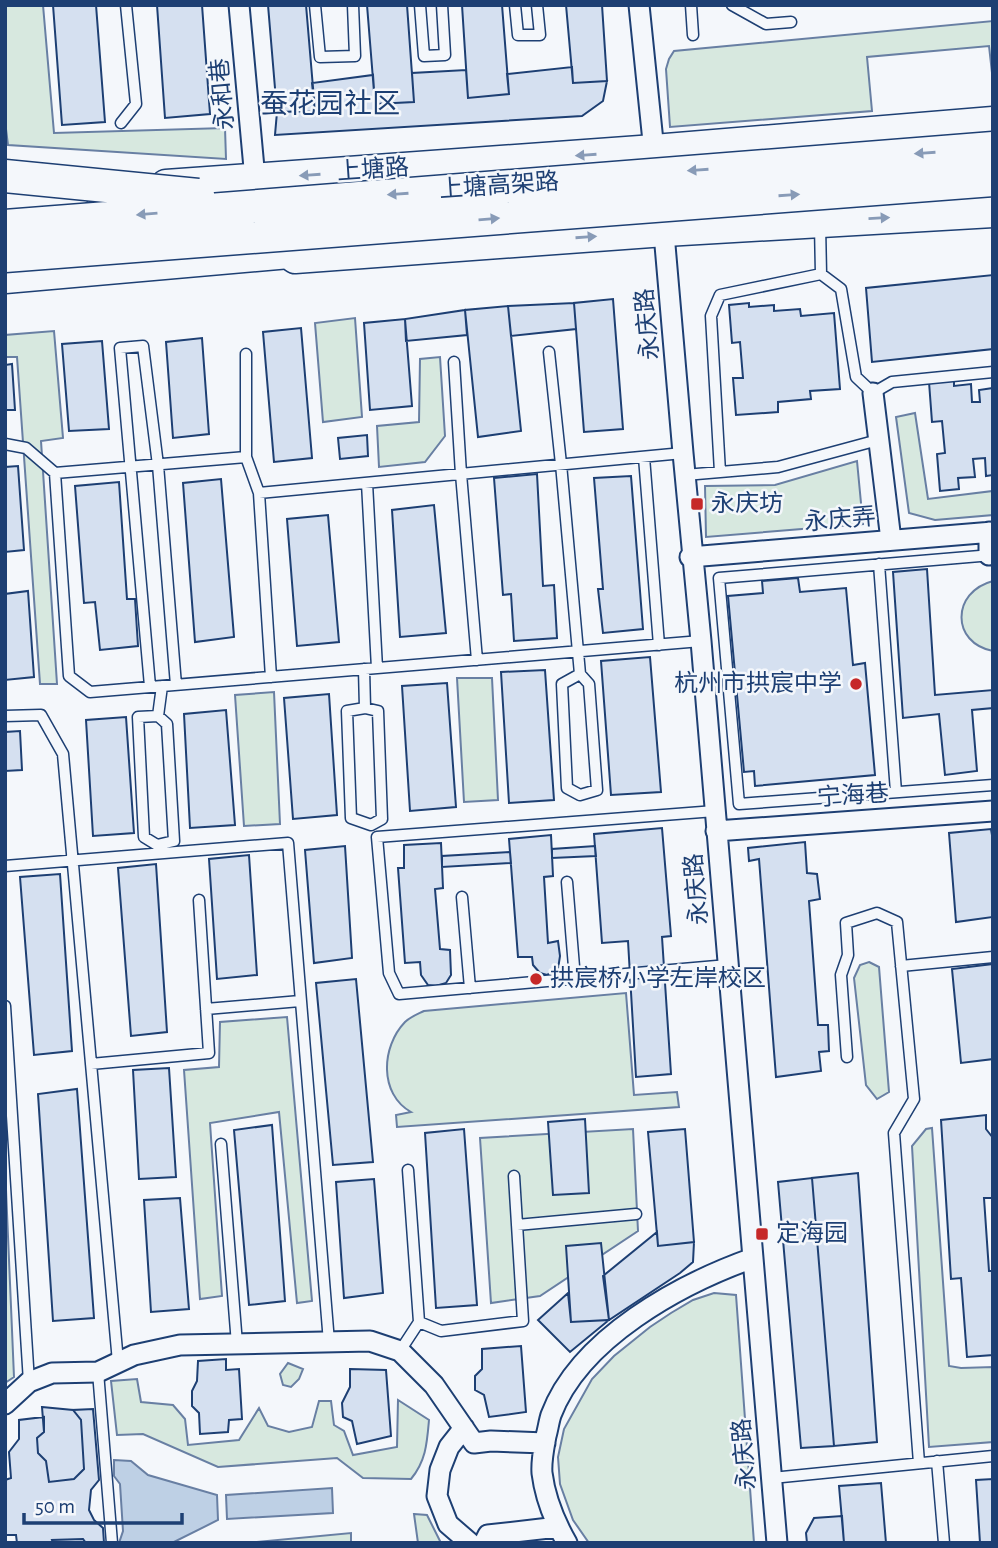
<svg xmlns="http://www.w3.org/2000/svg" width="998" height="1548" viewBox="0 0 998 1548" font-family="'Alegreya Sans','Noto Sans SC',sans-serif">
<style>
.green{fill:#d7e8df;stroke:#687fa3;stroke-width:2}
.water{fill:#bed0e5;stroke:#687fa3;stroke-width:2}
.building{fill:#d5e0f0;stroke:#1d3f73;stroke-width:2}
.lines{fill:none;stroke-linecap:round;stroke-linejoin:round}
.service-casing{stroke:#1d3f73;stroke-width:13}
.minor-casing{stroke:#1d3f73;stroke-width:23}
.primary-casing{stroke:#1d3f73;stroke-width:33}
.trunk-casing{stroke:#1d3f73;stroke-width:35}
.service{stroke:#f4f7fb;stroke-width:10}
.minor{stroke:#f4f7fb;stroke-width:19}
.primary{stroke:#f4f7fb;stroke-width:30}
.trunk{stroke:#f4f7fb;stroke-width:32}
.trunk-bridge-casing{stroke:#1d3f73;stroke-width:35;stroke-linecap:butt}
.trunk-bridge{stroke:#f4f7fb;stroke-width:32}
.oneway{fill:#889bb7}
.poi-dot{fill:#c62828;stroke:#f4f7fb;stroke-width:2.5}
.labels{text-anchor:middle;dominant-baseline:central;stroke-width:5;stroke-linejoin:round;paint-order:stroke}
.street-label{font-size:24px;fill:#1d3f73;stroke:#f4f7fb}
.poi-label{font-size:24px;fill:#1d3f73;stroke:#f4f7fb;text-anchor:start}
.quarter-label{font-size:28px;fill:#1d3f73;stroke:#f4f7fb}
</style>
<rect width="100%" height="100%" fill="#f4f7fb"/>
<path class="green" d="M5,5H43L54,133L225,128L226,159L8,145L5,121Z
M993,21V82L989,46L867,57L872,111L670,127L666,69L669,59L674,51Z
M355,318L362,417L323,422L315,323Z
M54,331L63,438L41,441L57,684H40L17,357H5V335Z
M440,357L445,436L425,462L379,467L377,426L419,422L420,359Z
M915,413L928,499L993,491V515L935,520L909,513L896,417Z
M857,461L863,524L706,537L705,486L775,485Z
M993,581V651C951,643 951,592 993,581Z
M457,678H492L498,800L464,802Z
M274,692L280,824L244,826L235,695Z
M869,962L879,967L889,1092L877,1099L866,1085L854,978L860,965Z
M626,993L634,1095L677,1092L679,1107L397,1127L396,1115L411,1112C379,1094 381,1047 405,1022C410,1017 418,1014 424,1011Z
M287,1017L312,1301L297,1303L279,1112L210,1123L222,1296L200,1299L184,1070L219,1067L220,1022Z
M932,1128L949,1366L961,1368L993,1367V1442L929,1447L912,1146L926,1129Z
M633,1129L638,1231L540,1296L491,1303L480,1138Z
M5,1166L14,1377L5,1383Z
M714,1293L736,1295L754,1543H589L573,1520L560,1484L558,1457L564,1429L592,1379L614,1356L650,1327L671,1313L693,1300Z
M288,1363L303,1369L299,1379L291,1387L283,1385L280,1374Z
M137,1379L141,1402L173,1405L185,1419L188,1445L239,1440L259,1408L268,1426L289,1432L312,1427L319,1401H331L334,1425L344,1431L353,1455L397,1447L398,1400L429,1420C427,1443 426,1461 411,1479L363,1478L337,1458L218,1467L143,1434L117,1435L111,1381Z
M414,1514L427,1515L441,1543H418Z
M351,1533V1543H247Z"/>
<path class="water" d="M114,1460L131,1461L148,1475L217,1495L218,1520L172,1543H119L123,1531L120,1484L114,1476Z
M332,1488L333,1513L227,1519L226,1495Z"/>
<path class="building" d="M53,5H96L105,122L62,125Z
M157,5H202L210,114L165,118Z
M268,5H306L315,111L277,112Z
M367,5H407L414,102L375,104Z
M462,5H502L509,94L468,98Z
M566,5H602L607,81L573,83Z
M572,67L573,83L607,81L603,101L582,116L275,135L277,112L315,111L312,83L373,75L375,104L414,102L412,73L466,70L468,98L509,94L507,74Z
M993,275V349L872,362L866,288Z
M613,299L623,429L584,432L574,303Z
M574,303L576,329L511,336L508,306Z
M749,303V307L774,305V311L800,309L801,316L834,313L840,389L810,391L811,399L778,402V412L736,415L733,378H743L740,342L732,343L729,305Z
M508,306L521,431L478,437L465,310Z
M465,310L467,335L406,341L405,319Z
M405,319L412,406L370,410L364,323Z
M301,328L312,458L274,462L263,332Z
M202,338L209,434L173,438L166,342Z
M102,341L109,429L69,431L62,344Z
M12,364L15,410H5V365Z
M954,380V386L971,384L972,402H980L979,390L993,388V475L986,476L985,458L973,459L975,477L958,478L959,489L940,491L937,454L945,453L942,421L932,422L929,382Z
M367,435L368,456L340,459L338,438Z
M18,466L24,550L5,552V467Z
M537,474L543,586L554,585L557,638L514,641L511,594L503,595L494,478Z
M631,476L643,629L603,633L598,589H603L594,478Z
M221,479L234,637L195,642L183,483Z
M119,482L127,599H135L138,646L100,650L95,602L84,603L75,486Z
M434,505L446,633L400,637L392,510Z
M328,515L339,642L297,646L287,519Z
M927,569L935,695L993,690V708L972,710L977,771L945,775L939,714L903,718L893,572Z
M798,578L800,592L846,588L853,665L865,663L875,775L755,786L754,771L744,772L728,596L763,593L762,581Z
M28,591L34,677L5,680V594Z
M650,657L661,792L611,795L601,661Z
M545,670L554,800L509,803L501,672Z
M447,683L456,807L410,811L402,686Z
M329,694L337,815L293,819L284,698Z
M226,710L235,825L190,828L184,714Z
M126,717L134,833L93,836L86,720Z
M20,731L22,770L5,771V732Z
M662,828L671,936L662,937L671,1074L636,1077L628,941L602,943L594,834Z
M991,829L993,841V917L956,922L949,833Z
M551,835L553,876L544,877L548,943L558,941L560,956L558,969L547,975L540,973L533,965L532,957H518L509,839Z
M805,842L807,873L817,874L820,899L809,901L818,1025H828L829,1051L819,1052L821,1071L776,1077L759,859L749,861L748,848Z
M441,843L443,888L435,889L440,949L450,950L451,975L446,983L436,986L428,985L421,975L420,962L405,963L398,868H404V845Z
M345,846L352,958L314,963L305,850Z
M595,846L596,856L552,858V849Z
M510,852L511,863L442,867V856Z
M249,855L257,975L217,979L209,859Z
M156,864L167,1032L131,1036L118,868Z
M60,874L72,1051L34,1055L20,877Z
M993,964V1059L961,1063L952,969Z
M356,979L373,1162L333,1165L316,983Z
M169,1068L176,1177L139,1179L133,1070Z
M77,1089L94,1318L53,1321L38,1094Z
M986,1115V1129L993,1138V1198H984L989,1271H993V1355L967,1357L961,1278L951,1279L941,1120Z
M585,1119L589,1193L553,1195L548,1122Z
M272,1125L285,1301L249,1305L234,1130Z
M464,1129L477,1305L436,1308L425,1133Z
M685,1129L694,1242L658,1246L648,1132Z
M858,1173L877,1442L834,1446L812,1178Z
M812,1178L834,1446L801,1448L778,1182Z
M374,1179L383,1293L344,1298L336,1182Z
M180,1198L189,1309L151,1312L144,1200Z
M657,1232L658,1246L694,1242L693,1262L680,1273L609,1320L603,1276Z
M601,1243L609,1320L571,1322L566,1246Z
M568,1293L571,1322L609,1320L570,1352L538,1320Z
M521,1346L526,1412L489,1417L484,1395L475,1390V1376L482,1369V1349Z
M226,1359V1370L239,1369L242,1419L229,1420L228,1432L200,1434L199,1413L192,1406V1391L197,1381L198,1361Z
M350,1369L386,1370L391,1436L357,1444L352,1421L343,1417L342,1403L350,1387Z
M42,1407L73,1410L81,1420L84,1469L74,1479L49,1482L46,1461L38,1453L37,1438L44,1432Z
M93,1409L99,1480L91,1490L89,1510L94,1520L103,1528L104,1543H86L83,1539L52,1540L53,1543H17L16,1535H5V1480L11,1478L9,1452L19,1439V1420L44,1417V1432L37,1438L38,1453L46,1461L49,1482L74,1479L84,1469L81,1420L73,1410Z
M993,1479V1543H980L976,1480Z
M881,1483L886,1543H844L839,1486Z
M842,1516L844,1543H807L806,1533L814,1518Z
M83,1539L86,1543H53L52,1540Z"/>
<g class="lines">
<g class="service-casing">
<path id="service" d="M315,5L320,57L355,56L353,5
M420,5L424,56L445,55L442,5
M515,5L518,35H540L537,5
M691,5L693,35
M732,5L766,24L791,22
M121,123L136,104L126,5
M820,225L821,274
M549,352L561,464L580,674L589,684L597,790L580,795L567,788L562,684L580,674
M246,354V457L259,493L271,677
M454,362L461,474L477,660
M5,444L26,448L55,473
M246,457L55,473L69,676L90,692L701,641
M644,457L659,645
M720,472L711,316L720,295L821,274L841,289L856,377L873,393L892,382L993,372
M685,475L778,467L878,440
M367,483L377,668
M259,493L683,453
M992,555L719,578L739,804L993,785
M879,564L896,792
M364,669L365,708L347,711L351,818L371,825L382,819L378,711L365,708
M150,686L120,348L143,346L158,465L176,685
M5,716L41,715L63,754L118,1362
M158,716L138,717L144,837L157,845L174,841L167,724L158,716L162,686
M715,811L377,837L389,973L399,994L728,965
M5,866L288,843L329,1342
M567,882L575,979
M462,897L470,988
M901,966L993,957
M5,1006L29,1382
M206,1009L300,1001
M847,1057L841,975L848,955L846,923L877,913L897,922L914,1099L894,1133L919,1463
M91,1064L209,1053L199,900
M221,1144L237,1344
M517,1225L636,1214
M419,1322L441,1331L523,1321L514,1176
M400,1351L419,1322L408,1170
M98,1372L112,1543
M937,1461L944,1543
M772,1478L993,1456"/>
</g>
<g class="minor-casing">
<path id="minor" d="M239,5L255,179
M639,5L655,161
M663,222L683,453L701,641L777,1543
M873,393L891,540
M989,532V555
M690,557L993,532
M716,831L993,811
M5,1404L29,1382L52,1373L98,1372L134,1355L180,1345L370,1341L400,1351L434,1385L474,1443L491,1441L545,1443
M464,1428L449,1447L440,1470L437,1496L448,1524L470,1543
M484,1543L488,1535L558,1527
M567,1543C555,1522 545,1497 542,1473C541,1461 544,1447 546,1436C548,1429 549,1421 551,1415C580,1338 680,1284 753,1258"/>
</g>
<g class="primary-casing">
<path id="primary" d="M166,185L654,150L993,122
M5,197L75,192
M295,258L665,231L993,212"/>
</g>
<g class="trunk-casing">
<path id="trunk" d="M5,277L289,252L340,238"/>
</g>
<use href="#service" class="service"/>
<use href="#minor" class="minor"/>
<use href="#primary" class="primary"/>
<use href="#trunk" class="trunk"/>
<g class="trunk-bridge-casing">
<path id="trunk-bridge" d="M5,176L198,195
M5,226L993,148
M5,256C334,231 663,204 993,180"/>
</g>
<use href="#trunk-bridge" class="trunk-bridge"/>
</g>
<defs><path id="oneway-solid" d="M-6-.8H1V-3.2L6.5 0L1 3.2V.8H-6Z" transform="scale(1.75)"/></defs>
<g class="oneway">
<use href="#oneway-solid" transform="translate(925 153) rotate(176)"/>
<use href="#oneway-solid" transform="translate(586 155) rotate(176)"/>
<use href="#oneway-solid" transform="translate(698 170) rotate(176)"/>
<use href="#oneway-solid" transform="translate(310 175) rotate(176)"/>
<use href="#oneway-solid" transform="translate(398 194) rotate(176)"/>
<use href="#oneway-solid" transform="translate(789 195) rotate(-4)"/>
<use href="#oneway-solid" transform="translate(147 214) rotate(175)"/>
<use href="#oneway-solid" transform="translate(879 218) rotate(-3)"/>
<use href="#oneway-solid" transform="translate(489 219) rotate(-5)"/>
<use href="#oneway-solid" transform="translate(586 237) rotate(-4)"/>
</g>
<g class="poi-dot">
<rect x="690" y="497" width="14" height="14" rx="3.5"/>
<circle cx="856" cy="684" r="7"/>
<circle cx="536" cy="979" r="7"/>
<rect x="755" y="1227" width="14" height="14" rx="3.5"/>
</g>
<g class="labels">
<g class="street-label">
<text transform="translate(223 94) rotate(-95)">永和巷</text>
<text transform="translate(373 170) rotate(-4)">上塘路</text>
<text transform="translate(499 186) rotate(-4)">上塘高架路</text>
<text transform="translate(648 324) rotate(-95)">永庆路</text>
<text transform="translate(840 520) rotate(-5)">永庆弄</text>
<text transform="translate(853 796) rotate(-4)">宁海巷</text>
<text transform="translate(697 889) rotate(-95)">永庆路</text>
<text transform="translate(745 1454) rotate(-95)">永庆路</text>
</g>
<g class="poi-label">
<text x="711" y="504">永庆坊</text>
<text x="842" y="684" text-anchor="end">杭州市拱宸中学</text>
<text x="550" y="979">拱宸桥小学左岸校区</text>
<text x="776" y="1234">定海园</text>
</g>
<g class="quarter-label">
<text x="330" y="105">蚕花园社区</text>
</g>
</g>
<rect width="998" height="1548" fill="none" stroke="#1d3f73" stroke-width="14"/>
<path d="M24 1513v10h158v-10" fill="none" stroke="#1d3f73" stroke-width="3.5"/>
<text x="35" y="1513" font-size="21" fill="#1d3f73" stroke="#f4f7fb" stroke-width="5" paint-order="stroke">50 m</text>
</svg>
